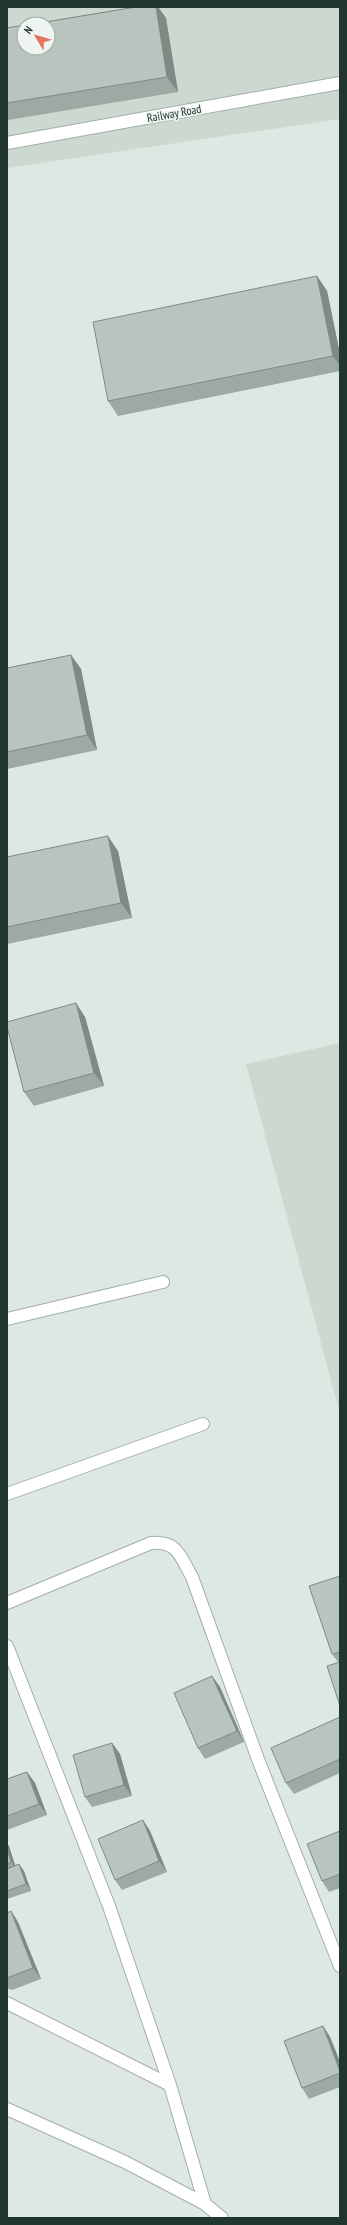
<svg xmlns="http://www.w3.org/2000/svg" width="347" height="2225" viewBox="0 0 347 2225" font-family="'PT Sans Narrow',sans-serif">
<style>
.built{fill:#cdd8d1;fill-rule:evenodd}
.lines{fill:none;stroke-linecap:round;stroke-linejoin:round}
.minor-casing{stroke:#a2afa9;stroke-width:14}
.tertiary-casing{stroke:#a2afa9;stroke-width:14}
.minor{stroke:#fff;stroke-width:12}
.tertiary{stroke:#fff;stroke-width:12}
.wall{fill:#9da9a3}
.shaded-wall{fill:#808a85}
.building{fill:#b7c5be;stroke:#808a85}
.labels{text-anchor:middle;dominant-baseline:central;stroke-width:3.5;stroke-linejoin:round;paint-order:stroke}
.street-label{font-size:12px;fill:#21362e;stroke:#eef5f1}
</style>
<rect width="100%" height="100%" fill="#dee8e3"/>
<path class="built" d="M7,7H340V119L7,168ZM24,24H48V48H24Z
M340,1043V1414L246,1064Z"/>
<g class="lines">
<g class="minor-casing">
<path id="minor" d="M7,1319L163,1282
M7,1494L203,1424
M7,1603L151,1543C178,1541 180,1556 192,1577L259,1762L340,1966
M7,1646L109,1906L170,2085
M7,2003L170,2085L205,2204
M7,2109L125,2162L205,2204L222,2218"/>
</g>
<g class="tertiary-casing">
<path id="tertiary" d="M7,143L340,83"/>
</g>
<use href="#minor" class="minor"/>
<use href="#tertiary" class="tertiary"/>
</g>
<path class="wall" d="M136,7H158L166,18L178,92L8,120L7,118V28Z
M317,276L327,291L340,354V371L118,416L108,401Z
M71,655L81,669L97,750L7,769V668Z
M118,851L132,918L7,944V857Z
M76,1003L85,1017L104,1086L34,1106L24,1092Z
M340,1576V1706L338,1662L332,1654Z
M212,1676L220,1687L244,1742L205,1759L198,1748Z
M340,1717V1773L294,1794L286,1783Z
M112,1743L120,1754L132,1796L92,1807L85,1797Z
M27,1772L35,1783L47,1815L7,1830V1779Z
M143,1820L150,1831L167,1872L122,1890L115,1880Z
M340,1831V1888L329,1892L322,1881Z
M7,1844L9,1846L15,1866L24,1871L31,1891L7,1899Z
M11,1911L18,1922L41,1979L12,1990L7,1988V1913Z
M323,2026L330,2037L340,2062V2087L309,2099L302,2088Z"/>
<path class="shaded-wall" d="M156,7H158L166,18L178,92L167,77Z
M317,276L327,291L340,354V366L333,356Z
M71,655L81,669L97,750L87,735Z
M108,836L118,851L132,918L121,903Z
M76,1003L85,1017L104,1086L94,1073Z
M212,1676L220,1687L244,1742L237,1731Z
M112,1743L120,1754L132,1796L124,1785Z
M27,1772L35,1783L47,1815L39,1804Z
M143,1820L150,1831L167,1872L159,1861Z
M7,1844L9,1846L16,1868L11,1862L7,1848Z
M19,1864L24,1871L31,1891L26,1884Z
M11,1911L18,1922L41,1979L33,1968Z
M323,2026L330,2037L340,2062V2071Z"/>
<path class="building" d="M136,7H156L167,77L7,103V28L24,25V48H48V24H33Z
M317,276L333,356L108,401L93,322Z
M71,655L87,735L7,752V668Z
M108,836L121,903L7,927V857Z
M76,1003L94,1073L24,1092L7,1027V1022Z
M340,1576V1652L332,1654L309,1586Z
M340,1662V1706L327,1666Z
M212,1676L237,1731L198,1748L174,1693Z
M340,1717V1759L286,1783L271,1748Z
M112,1743L124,1785L85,1797L73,1755Z
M27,1772L39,1804L7,1816V1779Z
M143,1820L159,1861L115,1880L98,1839Z
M340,1831V1874L322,1881L307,1844Z
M7,1848L11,1862L7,1864Z
M19,1864L26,1884L7,1891V1869Z
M11,1911L33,1968L7,1978V1913Z
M323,2026L340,2071V2073L302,2088L284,2041Z"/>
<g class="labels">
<g class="street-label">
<text transform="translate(174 113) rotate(-10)">Railway Road</text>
</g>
</g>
<rect width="347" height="2225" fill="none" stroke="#21362e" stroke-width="16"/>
<g transform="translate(36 36) rotate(308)"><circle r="19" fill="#eef5f1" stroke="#9ca9a3"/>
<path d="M0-3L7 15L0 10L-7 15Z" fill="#e37361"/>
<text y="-6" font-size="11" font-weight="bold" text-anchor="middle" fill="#21362e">N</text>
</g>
</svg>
